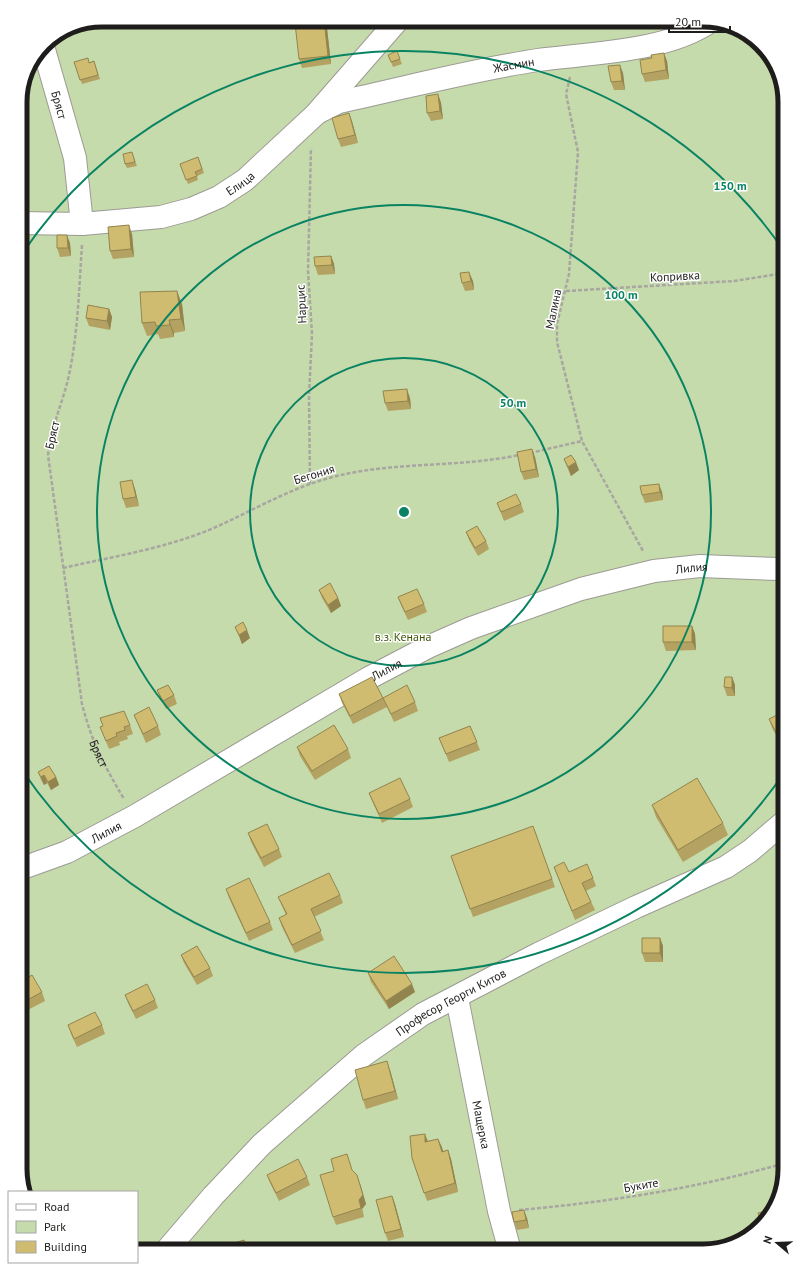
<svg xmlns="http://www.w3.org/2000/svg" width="805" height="1271" viewBox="0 0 805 1271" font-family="'PT Sans',sans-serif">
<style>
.green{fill:#c6dbab}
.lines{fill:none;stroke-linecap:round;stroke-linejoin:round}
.minor-casing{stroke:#9b9a94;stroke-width:24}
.path{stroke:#a7a6a1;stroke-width:2.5;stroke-dasharray:4 2;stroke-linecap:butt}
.minor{stroke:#fff;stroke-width:22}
.wall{fill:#b3a261}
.shaded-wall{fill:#92844f}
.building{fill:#d0bc71;stroke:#92844f}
.ring{fill:none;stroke:#0a8363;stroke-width:2}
.labels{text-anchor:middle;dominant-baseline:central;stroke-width:3;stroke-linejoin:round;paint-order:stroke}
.street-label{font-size:12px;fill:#1e1d1b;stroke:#fff}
.park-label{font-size:12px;fill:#3f570b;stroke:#fff}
.rim{fill:none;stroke:#1e1d1b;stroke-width:5}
.centre{fill:#0a8363;stroke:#fff;stroke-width:2}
.ring-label{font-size:12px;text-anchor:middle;font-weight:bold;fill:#0a8363;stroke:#fff;stroke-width:3;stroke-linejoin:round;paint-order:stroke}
</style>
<rect width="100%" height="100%" fill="#e6e5de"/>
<path class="green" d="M102,20H708L749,34L776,66L785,102V1169L771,1214L739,1242L703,1251H137V1192H25L20,1169V97L26,70L44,44L71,26Z"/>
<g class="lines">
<g class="minor-casing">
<g id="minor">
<path id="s2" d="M43,46L75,158L82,224"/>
<path id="s3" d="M319,112L339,102C405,88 471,70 538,60C591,53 667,52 711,21"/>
<path id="s4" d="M20,223L82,224L161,217L191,209L219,197L245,180L316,114L398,20"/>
<path id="s5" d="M20,869L67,852L135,816L367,679L428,647L471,628L581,589L654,571L700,566L778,569L785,567"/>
<path id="s6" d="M457,998L499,1211L510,1251"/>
<path id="s7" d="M166,1251L213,1196L262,1144L364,1055L423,1014L538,954L636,907L726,867L750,851L785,821"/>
</g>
</g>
<g class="path">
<path d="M570,77L566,94L578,152L569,274L557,324V342L582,441L643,551"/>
<path id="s1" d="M82,245C79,289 78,333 69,375C63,402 51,427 48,455L82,704C92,743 104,765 124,799"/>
<path d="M566,291L734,281L785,273"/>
<path d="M530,453L582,441"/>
<path d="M310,484L309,396L312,334L308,271L311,148"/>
<path d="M63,568C111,557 162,549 209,530C251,512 289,488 333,477C394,461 458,468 519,455"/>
<path d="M519,1210C609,1202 699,1188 785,1163"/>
</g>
<use href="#minor" class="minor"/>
</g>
<path class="wall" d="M324,20L327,28L331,64L302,68L299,59Z
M553,20H563L554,23Z
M388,55L400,59L402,64L393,67Z
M94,61L100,79L82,84L74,62H90Z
M667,61L669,79L645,82L642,74Z
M623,73L625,90H614L611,82Z
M438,94L441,103L443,119L431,121L427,113Z
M349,113L358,143L341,147L338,139Z
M132,152L137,166L127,168L125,164Z
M198,157L204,173L197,176L198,180L188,184L180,164Z
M132,234L134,257L113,259L110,251Z
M20,241H21L24,250V281H20Z
M70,243L71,256L60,257L57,248Z
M331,256L334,264L335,274L318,275L315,266Z
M473,281L474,290L465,291L462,283Z
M182,304L185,331L174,333V337L160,339L158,334L147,336L142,323Z
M109,309L112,317L110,330L89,326L86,318Z
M410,398L411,409L388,411L385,403Z
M535,457L539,477L524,480L521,472Z
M564,459L579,470L571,476L567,467Z
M135,489L139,506L126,508L123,499Z
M662,492L663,500L645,503L642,495Z
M497,503L521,504L524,512L504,521Z
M466,532L486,541L489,549L478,556L469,540Z
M319,590L338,598L341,606L331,613L322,598Z
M398,597L424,604L427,612L408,620L401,605Z
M692,626L695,634L696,650L666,651L663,642Z
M235,627L250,638L242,644Z
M732,677L735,685V696H727L724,687Z
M157,690L174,695L177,704L166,709L160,698Z
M339,694L383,698L415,702L418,711L394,722L387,707L353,724L342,703Z
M785,711V748L784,749L772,728L769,719Z
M134,715L158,726L161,735L146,743Z
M100,718L130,725L133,734L127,736L128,739L119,742L120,745L109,749L100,727L103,726Z
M470,726L480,750L449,762L439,738Z
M297,747L348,749L351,758L315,780L300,756Z
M38,772L56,777L59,785L51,790L47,783L44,785L41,780Z
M369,793L410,799L413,807L382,823L372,801Z
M652,805L723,823L728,835L683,862L656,817Z
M533,826L555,887L473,917L451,856Z
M248,833L279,849L282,857L264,867L251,842Z
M554,867L569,872L593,878L596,886L586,891L595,910L575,920Z
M226,889L270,922L273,930L249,941L229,898Z
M340,895L343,903L314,917L324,940L295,953L282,927L279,918L286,915L278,897Z
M660,938L663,946V962H645L642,953Z
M181,955L210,968L213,976L197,985L184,963Z
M368,973L415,992L389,1009L371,982Z
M20,982L42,992L45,1001L20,1014Z
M125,995L155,1000L158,1008L136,1019L128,1003Z
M68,1025H102L105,1034L77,1047L71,1034Z
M390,1070L398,1099L366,1109L363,1100Z
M425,1134L428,1141L438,1139L443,1151L448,1150L451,1159L458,1192L427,1201L412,1158Z
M350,1162L352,1170L360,1183L366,1204L362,1209L364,1217L336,1225L333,1217L334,1171Z
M267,1175L307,1177L310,1185L279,1201L270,1183Z
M392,1196L395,1204L404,1237L388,1241L385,1233Z
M527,1218L529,1228L517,1230L514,1222Z"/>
<path class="shaded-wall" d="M324,20L327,28L331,64L328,56Z
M664,53L667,61L669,79L666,70Z
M620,65L623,73L625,90L622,81Z
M438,94L441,103L443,119L440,111Z
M349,113L352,121L358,143L355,135Z
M129,225L132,234L134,257L131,249Z
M67,235L70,243L71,256L68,248Z
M21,241L24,250V281L21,273Z
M331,256L334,264L335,274L332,265Z
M469,272L473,281L474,290L471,281Z
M177,291L182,304L185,331L181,319Z
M109,309L112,317L110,330L107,321Z
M169,320L174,333V337L170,325Z
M407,389L410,398L411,409L408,401Z
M532,449L535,457L539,477L536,469Z
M576,462L579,470L571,476L568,467Z
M132,480L135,489L139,506L136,497Z
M659,484L662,492L663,500L660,492Z
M338,598L341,606L331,613L328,605Z
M692,626L695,634L696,650L692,642Z
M247,630L250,638L242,644L239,635Z
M732,677L735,685V696L732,688Z
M44,775L47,783L44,785L41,777Z
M56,777L59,785L51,790L48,782Z
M660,938L663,946V962L660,953Z
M412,984L415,992L389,1009L386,1001Z
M387,1061L390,1070L398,1099L395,1091Z
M425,1134L428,1143L425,1142Z
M438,1139L442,1147L445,1160L442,1152Z
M448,1150L451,1159L458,1192L455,1183Z
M357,1175L366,1204L362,1209L364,1217L359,1200Z
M392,1196L395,1204L404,1237L401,1229Z
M524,1210L527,1218L529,1228L526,1220Z"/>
<path class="building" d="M321,20H324L328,56L299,59L295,23Z
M397,51L400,59L391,62L388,55Z
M664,53L666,70L642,74L640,60L652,58L651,55Z
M88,58L89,63L94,61L98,75L80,80L74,62Z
M620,65L622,81L611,82L608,66Z
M438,94L440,111L427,113L426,96Z
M349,113L355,135L338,139L332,118Z
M132,152L135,162L125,164L123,154Z
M198,157L202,169L195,172L197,176L186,180L180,164Z
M129,225L131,249L110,251L108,227Z
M57,235H67L68,248H57Z
M20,241H21V273H20Z
M331,256L332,265L315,266L314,257Z
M469,272L471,281L462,283L460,273Z
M177,291L181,319L169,320L170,325L156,326L155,322L142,323L140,292Z
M88,305L109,309L107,321L86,318Z
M407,389L408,401L385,403L383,391Z
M532,449L536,469L521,472L517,452Z
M571,455L576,462L568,467L564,459Z
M132,480L136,497L123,499L120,482Z
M659,484L660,492L642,495L640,486Z
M516,494L521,504L501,512L497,503Z
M477,526L486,541L475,548L466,532Z
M330,583L338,598L328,605L319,590Z
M417,589L424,604L405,612L398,597Z
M243,622L247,630L239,635L235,627Z
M663,626H692V642H663Z
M372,677L383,698L350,716L339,694Z
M725,677H732V688L724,687Z
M168,685L174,695L163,701L157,690Z
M407,685L415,702L391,714L383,698Z
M149,707L158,726L143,734L134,715Z
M124,711L130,725L124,727L125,730L116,733L117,736L106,741L100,727L103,726L100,718Z
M785,711V738L780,740L769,719Z
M334,725L348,749L312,771L297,747Z
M470,726L477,742L446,754L439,738Z
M49,766L56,777L48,782L44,775L41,777L38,772Z
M400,778L410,799L379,814L369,793Z
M697,778L723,823L678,850L652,805Z
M267,824L279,849L261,858L248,833Z
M533,826L552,879L470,909L451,856Z
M564,862L569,872L587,864L593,878L582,883L591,902L572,911L554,867Z
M329,873L340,895L311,909L321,931L292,945L279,918L287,914L278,897Z
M249,878L270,922L246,933L226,889Z
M642,938H660V953H642Z
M197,946L210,968L194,977L181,955Z
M394,956L412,984L386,1001L368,973Z
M32,975L42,992L20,1004V982Z
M147,984L155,1000L133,1011L125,995Z
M95,1012L102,1025L74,1039L68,1025Z
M387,1061L395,1091L363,1100L355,1070Z
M425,1134V1142L438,1139L442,1152L448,1150L455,1183L424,1193L412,1158L410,1136Z
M347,1154L352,1170L357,1175L363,1195L359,1200L361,1208L333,1217L320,1175L334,1171L331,1159Z
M298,1159L307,1177L276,1193L267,1175Z
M392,1196L401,1229L385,1233L376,1200Z
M773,1209L771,1214L761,1223L758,1213Z
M524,1210L526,1220L514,1222L512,1212Z
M244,1240L247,1251H230L228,1245Z"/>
<g class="ring">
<circle cx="404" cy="512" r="154"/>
<circle cx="404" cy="512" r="307"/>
<path d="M784 773A461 461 0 0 1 22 770M22 254A461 461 0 0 1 784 251"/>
</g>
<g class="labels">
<g class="street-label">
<text stroke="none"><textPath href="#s3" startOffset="201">Жасмин</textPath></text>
<text stroke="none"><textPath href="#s2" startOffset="61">Бряст</textPath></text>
<text stroke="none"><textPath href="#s4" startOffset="228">Елица</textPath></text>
<text transform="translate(675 276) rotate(-3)">Копривка</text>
<text transform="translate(301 304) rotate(-93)">Нарцис</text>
<text transform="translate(553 309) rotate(-79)">Малина</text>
<text transform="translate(52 435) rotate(-77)">Бряст</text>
<text transform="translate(314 474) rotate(-17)">Бегония</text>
<text stroke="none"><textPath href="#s5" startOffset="742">Лилия</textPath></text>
<text stroke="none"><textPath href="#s5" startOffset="418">Лилия</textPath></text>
<text stroke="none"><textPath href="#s1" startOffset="517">Бряст</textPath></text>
<text stroke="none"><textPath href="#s5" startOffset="94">Лилия</textPath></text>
<text stroke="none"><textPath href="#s7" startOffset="381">Професор Георги Китов</textPath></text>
<text stroke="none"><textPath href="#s6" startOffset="129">Мащерка</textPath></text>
<text transform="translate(641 1185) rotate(-10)">Буките</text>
</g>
<g class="park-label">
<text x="403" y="636">в.з. Кенана</text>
</g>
</g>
<path d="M0 0H805V1271H0ZM102 27H703A75 75 0 0 1 778 102V1169A75 75 0 0 1 703 1244H102A75 75 0 0 1 27 1169V102A75 75 0 0 1 102 27Z" fill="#fff" fill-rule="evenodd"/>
<path class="rim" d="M102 27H703A75 75 0 0 1 778 102V1169A75 75 0 0 1 703 1244H102A75 75 0 0 1 27 1169V102A75 75 0 0 1 102 27Z"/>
<circle cx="404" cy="512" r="6" class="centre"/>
<g class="ring-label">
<text x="730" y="190">150 m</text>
<text x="621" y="299">100 m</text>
<text x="513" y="407">50 m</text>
</g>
<rect x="8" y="1191" width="130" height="72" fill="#ffffff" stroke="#a5a5a4"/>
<rect x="16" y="1204" width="20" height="6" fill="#ffffff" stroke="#a5a5a4"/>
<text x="44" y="1211" font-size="12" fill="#1e1d1b">Road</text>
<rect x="16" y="1221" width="20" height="12" fill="#c6dbab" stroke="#a5a5a4"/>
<text x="44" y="1231" font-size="12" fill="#1e1d1b">Park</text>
<rect x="16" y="1241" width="20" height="12" fill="#d0bc71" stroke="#a5a5a4"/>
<text x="44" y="1251" font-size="12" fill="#1e1d1b">Building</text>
<g transform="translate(777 1243) rotate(289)" stroke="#ffffff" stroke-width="3" paint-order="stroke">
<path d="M0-3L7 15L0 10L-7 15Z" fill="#1e1d1b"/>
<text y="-6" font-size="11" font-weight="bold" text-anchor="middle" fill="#1e1d1b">N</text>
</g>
<path d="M669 26v6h61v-6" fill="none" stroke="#1e1d1b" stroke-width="2"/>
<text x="675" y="26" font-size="12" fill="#1e1d1b" stroke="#ffffff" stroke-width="3" paint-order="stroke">20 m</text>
</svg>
